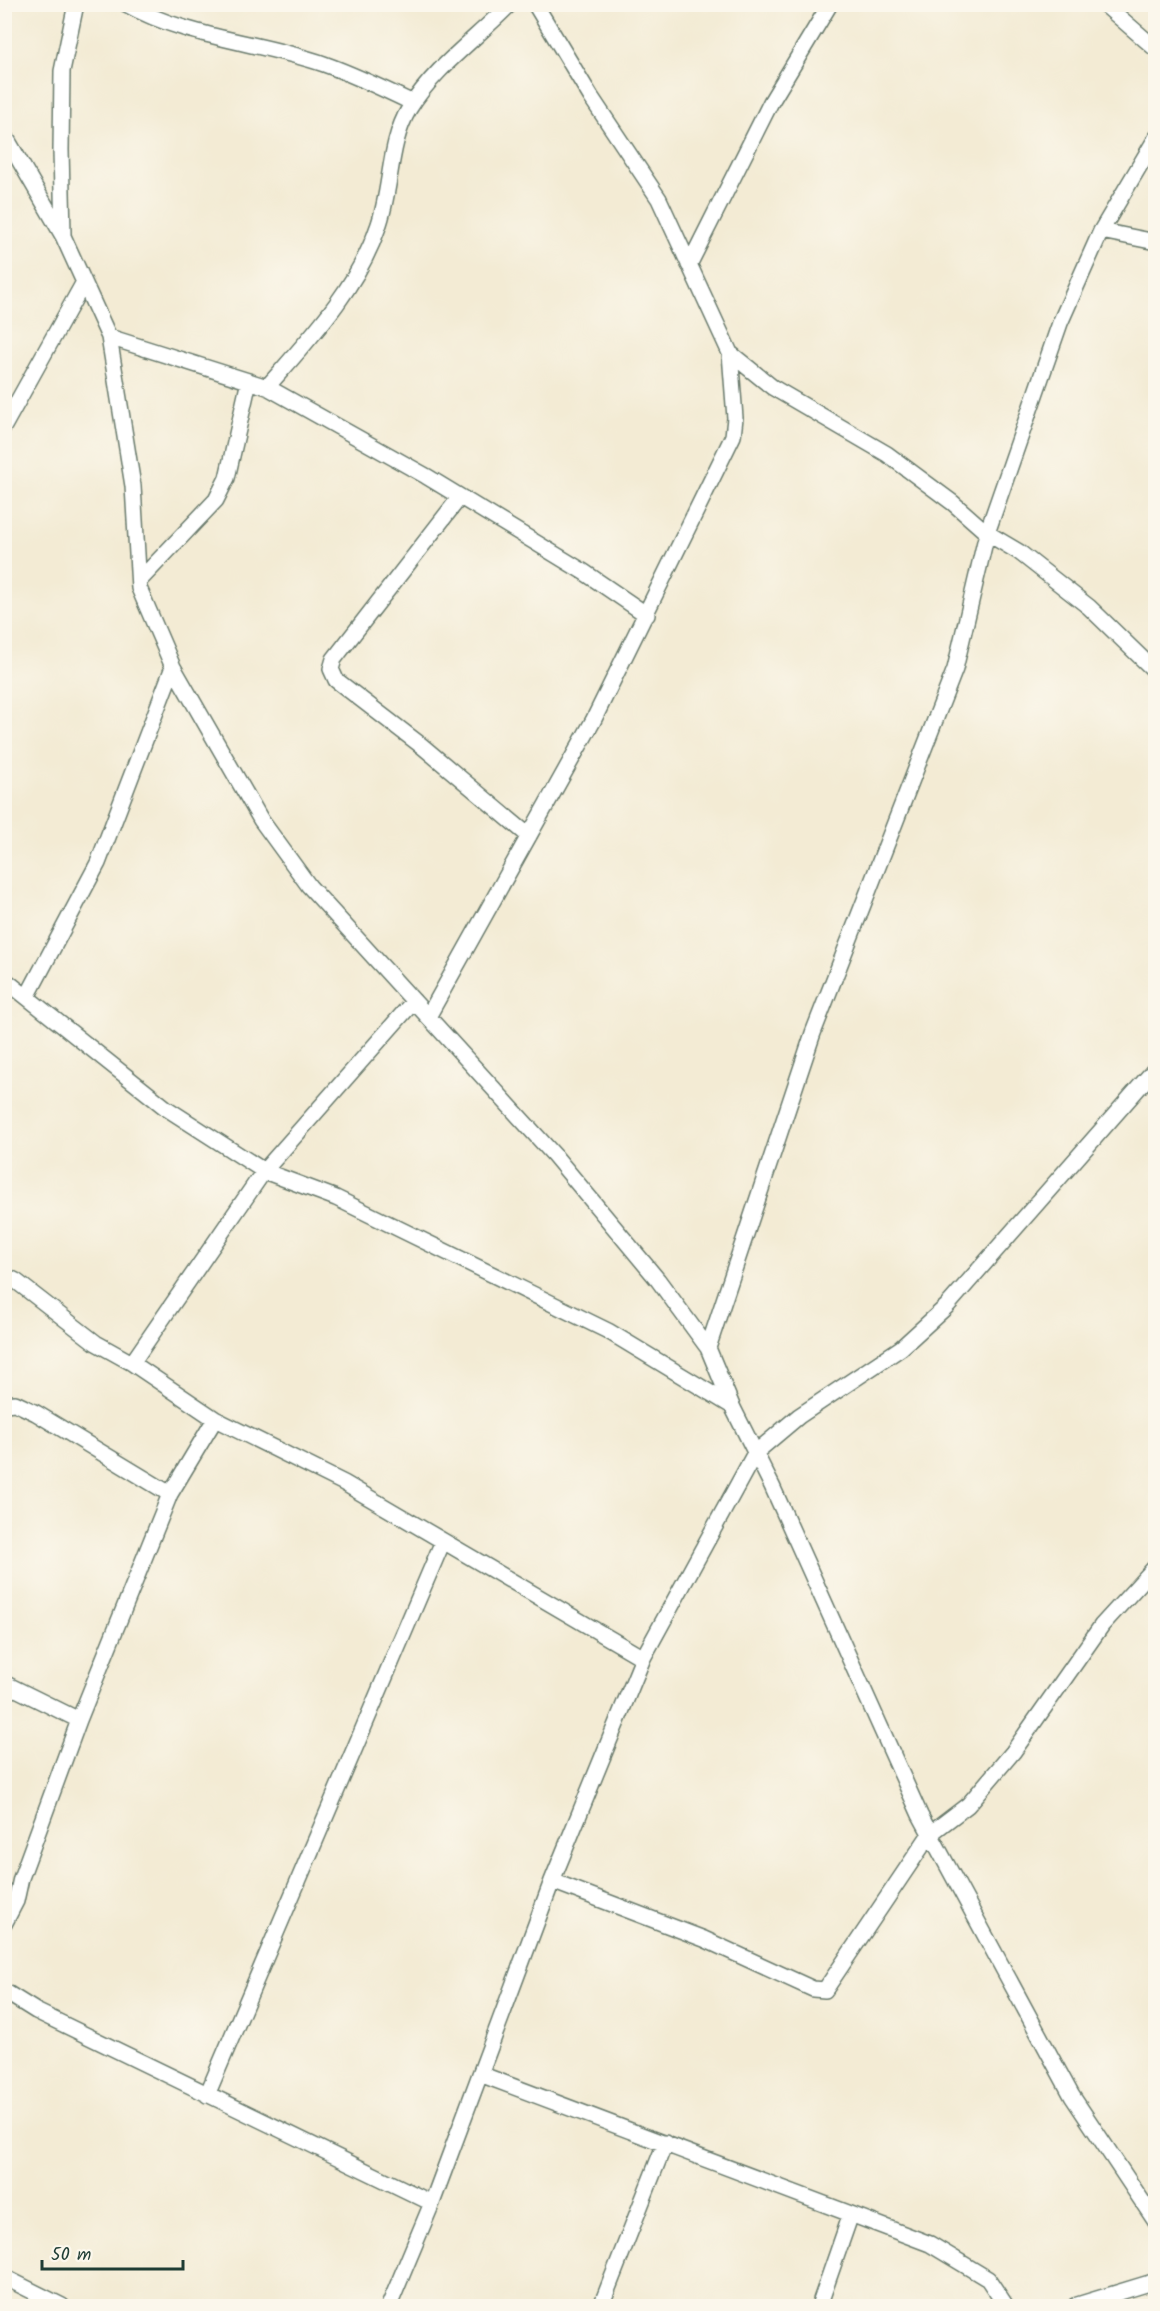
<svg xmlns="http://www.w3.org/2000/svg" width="1160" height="2311" viewBox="0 0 1160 2311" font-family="Kalam,sans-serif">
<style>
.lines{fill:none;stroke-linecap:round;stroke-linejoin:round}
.minor-casing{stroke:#697a6c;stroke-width:18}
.minor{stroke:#fff;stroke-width:15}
</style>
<rect width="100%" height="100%" fill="#fbf7ec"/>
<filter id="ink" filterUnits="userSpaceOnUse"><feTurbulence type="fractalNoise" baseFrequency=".0167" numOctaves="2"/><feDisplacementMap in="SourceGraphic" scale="12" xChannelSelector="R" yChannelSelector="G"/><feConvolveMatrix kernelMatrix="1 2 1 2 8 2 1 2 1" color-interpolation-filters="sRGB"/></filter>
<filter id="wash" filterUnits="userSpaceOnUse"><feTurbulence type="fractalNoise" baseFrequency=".008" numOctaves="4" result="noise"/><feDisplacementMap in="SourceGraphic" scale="24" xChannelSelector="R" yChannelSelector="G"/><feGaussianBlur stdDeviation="1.35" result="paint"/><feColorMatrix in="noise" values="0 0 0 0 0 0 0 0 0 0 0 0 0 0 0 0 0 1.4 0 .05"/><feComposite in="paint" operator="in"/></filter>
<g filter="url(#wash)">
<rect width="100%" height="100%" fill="#f3ebd4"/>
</g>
<g filter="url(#ink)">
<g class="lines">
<g class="minor-casing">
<path id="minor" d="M126,4C186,38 260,42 324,64C355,75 384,89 413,103
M535,4L591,97L659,199L730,353L772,387L887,454L953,503L987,533L1019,552L1089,607L1156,672
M1104,4L1156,49
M4,134L63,236L109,337L133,486L139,588L173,667L261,820L309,886L554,1155L658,1280L708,1348L732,1406L772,1486L920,1815L1072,2096L1156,2222
M1101,231L1156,242
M63,234L61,150L62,71L76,4
M689,265L771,102L830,4
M109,337L267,387L426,476L584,572L647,615
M267,387C309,339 357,289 378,227C392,189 388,144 409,109C434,68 477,38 510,4
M4,426L84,282
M460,497L334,659L331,669L336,680L422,746L529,836
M139,581L216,500L227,478L249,381
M4,979L166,1108L264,1171L336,1198L608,1331L732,1406
M28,995L98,863L173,667
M429,1015L593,721L733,436L735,418L730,353
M4,1275L16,1281L96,1343L132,1363L215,1419L344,1483L643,1658
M708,1348L813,1033L955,669L987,533L1060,323L1101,231L1156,138
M132,1363L264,1171L414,1001
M4,1404L15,1403L36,1413L170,1494
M4,1683L79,1720
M552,1881L704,1939L813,1989L825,1990L930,1834L968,1805L1013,1752L1102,1625L1156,1566
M4,1924L16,1901L21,1878L79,1720L170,1494L215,1419
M4,1991L36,2011L432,2203
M480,2074L930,2244L988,2279L1006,2306
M207,2095L443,1541
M4,2277L62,2306
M389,2306L432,2203L552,1881L643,1658L755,1453L799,1416L901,1348L947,1306L1156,1068
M601,2306L665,2143
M819,2306L851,2214
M1074,2306L1156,2281"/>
</g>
<use href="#minor" class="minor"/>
</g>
</g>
<rect width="1160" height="2311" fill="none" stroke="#fbf7ec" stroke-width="24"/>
<path d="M42 2260v9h141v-9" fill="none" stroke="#1f3d34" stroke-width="3"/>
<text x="51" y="2260" font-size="18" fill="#1f3d34" stroke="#fbf7ec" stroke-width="4.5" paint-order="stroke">50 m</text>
</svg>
